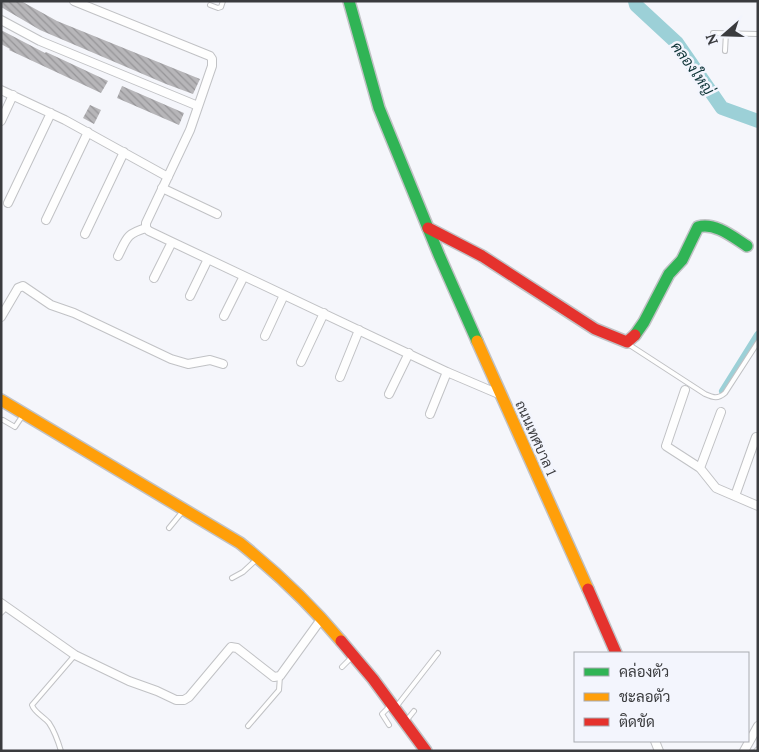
<svg xmlns="http://www.w3.org/2000/svg" width="759" height="752" viewBox="0 0 759 752" font-family="Lora,Sarabun,serif">
<style>
.lines{fill:none;stroke-linecap:round;stroke-linejoin:round}
.canal{stroke:#9cd0d7;stroke-width:8}
.river{stroke:#9cd0d7;stroke-width:14}
.building{fill:url(#building-back-hatch)}
.lane-casing{stroke:#c1c2c5;stroke-width:6}
.street-casing{stroke:#c1c2c5;stroke-width:10}
.fast-casing{stroke:#c1c2c5;stroke-width:14}
.slow-casing{stroke:#c1c2c5;stroke-width:14}
.jam-casing{stroke:#c1c2c5;stroke-width:14}
.lane{stroke:#fefefe;stroke-width:4}
.street{stroke:#fefefe;stroke-width:8}
.fast{stroke:#30b455;stroke-width:11}
.slow{stroke:#ff9f0a;stroke-width:11}
.jam{stroke:#e5322d;stroke-width:11}
.labels{text-anchor:middle;dominant-baseline:central;stroke-width:5;stroke-linejoin:round;paint-order:stroke}
.street-label{font-size:14px;fill:#3a3b3e;stroke:#f3f5fd}
.water-label{font-size:15px;font-style:italic;fill:#0e3437;stroke:#f3f5fd}
</style>
<defs>
<pattern id="building-back-hatch" width="6" height="6" patternUnits="userSpaceOnUse" patternTransform="scale(1.25)"><rect width="6" height="6" fill="#b7b6b9"/><path d="M-1 5l2 2M0 0l6 6M5-1l2 2" fill="none" stroke="#969598"/></pattern>
</defs>
<rect width="100%" height="100%" fill="#f5f6fb"/>
<g class="lines">
<path class="canal" d="M723,391L758,335"/>
<path class="river" d="M635,1L636,5L677,43L722,108L758,121"/>
</g>
<path class="building" d="M1,1H21L57,21L200,79L193,94L166,84L40,30L1,7Z
M1,30L45,53L46,52L59,58L108,81L101,93L9,50L10,49L1,44Z
M122,86L184,113L179,125L117,98Z
M90,105L101,110L94,124L83,118Z"/>
<g class="lines">
<g class="lane-casing">
<path id="lane" d="M210,5L218,8L221,7L223,1
M713,33L758,34
M725,51L726,33
M628,344L705,394C714,398 718,399 725,393L758,342
M3,420L15,427L23,415
M169,528L183,511
M232,578L243,572L257,559
M1,613L7,607
M342,667L352,657
M396,707L438,653
M406,721L414,711
M389,725L382,714L390,706
M248,726L279,690L280,676
M61,751C58,741 55,732 49,723C44,717 34,712 32,705L75,655
M756,751L758,749"/>
</g>
<g class="street-casing">
<path id="street" d="M74,1L210,56L212,59V66L190,130L146,223V228
M1,20L40,41L198,106
M1,90L65,120L168,177
M1,121L13,95
M162,188L217,214
M8,203L51,113
M46,220L88,132
M146,228L149,231L172,242L447,372L501,395
M85,234L124,152
M118,256C127,238 126,234 146,228
M154,278L172,242
M190,296L208,259
M224,316L244,276
M1,317L18,288L23,286L51,305L74,313L171,359L188,364L210,360L223,364
M265,336L284,295
M301,362L324,313
M340,377L359,330
M685,390L666,446L700,468L716,488L758,506
M389,394L409,353
M430,414L447,372
M700,468L721,412
M735,496L756,437
M1,603L75,655L129,681L157,691L176,700H184L189,697L231,647L237,648L274,677L280,676L322,618
M655,741L659,751
M744,751L758,726"/>
</g>
<g class="fast-casing">
<path id="fast" d="M349,1L379,108L439,255L477,341
M635,335L644,322L669,274L682,260L698,227C715,222 733,237 747,246"/>
</g>
<g class="slow-casing">
<path id="slow" d="M477,341L588,589
M1,400L240,543C276,572 311,605 341,641"/>
</g>
<g class="jam-casing">
<path id="jam" d="M428,228L482,256L595,329L627,342L635,335
M588,589L616,653
M341,641L373,679L426,751"/>
</g>
<use href="#lane" class="lane"/>
<use href="#street" class="street"/>
<use href="#fast" class="fast"/>
<use href="#slow" class="slow"/>
<use href="#jam" class="jam"/>
</g>
<g class="labels">
<g class="street-label">
<text transform="translate(536 438) rotate(66)">ถนนเทศบาล 1</text>
</g>
<g class="water-label">
<text transform="translate(693 68) rotate(54)">คลองใหญ่</text>
</g>
</g>
<rect width="759" height="752" fill="none" stroke="#3a3b3e" stroke-width="5"/>
<rect x="574" y="652" width="175" height="90" fill="#f3f5fd" stroke="#a9abb1"/>
<rect x="584" y="668" width="25" height="8" fill="#30b455" stroke="#a9abb1"/>
<text x="619" y="677" font-size="15" fill="#3a3b3e">คล่องตัว</text>
<rect x="584" y="693" width="25" height="8" fill="#ff9f0a" stroke="#a9abb1"/>
<text x="619" y="702" font-size="15" fill="#3a3b3e">ชะลอตัว</text>
<rect x="584" y="718" width="25" height="8" fill="#e5322d" stroke="#a9abb1"/>
<text x="619" y="727" font-size="15" fill="#3a3b3e">ติดขัด</text>
<g transform="translate(724 35) rotate(250)" stroke="#f3f5fd" stroke-width="4" paint-order="stroke">
<path d="M0-4L9 19L0 12L-9 19Z" fill="#3a3b3e"/>
<text y="-8" font-size="14" font-weight="bold" text-anchor="middle" fill="#3a3b3e">N</text>
</g>
</svg>
